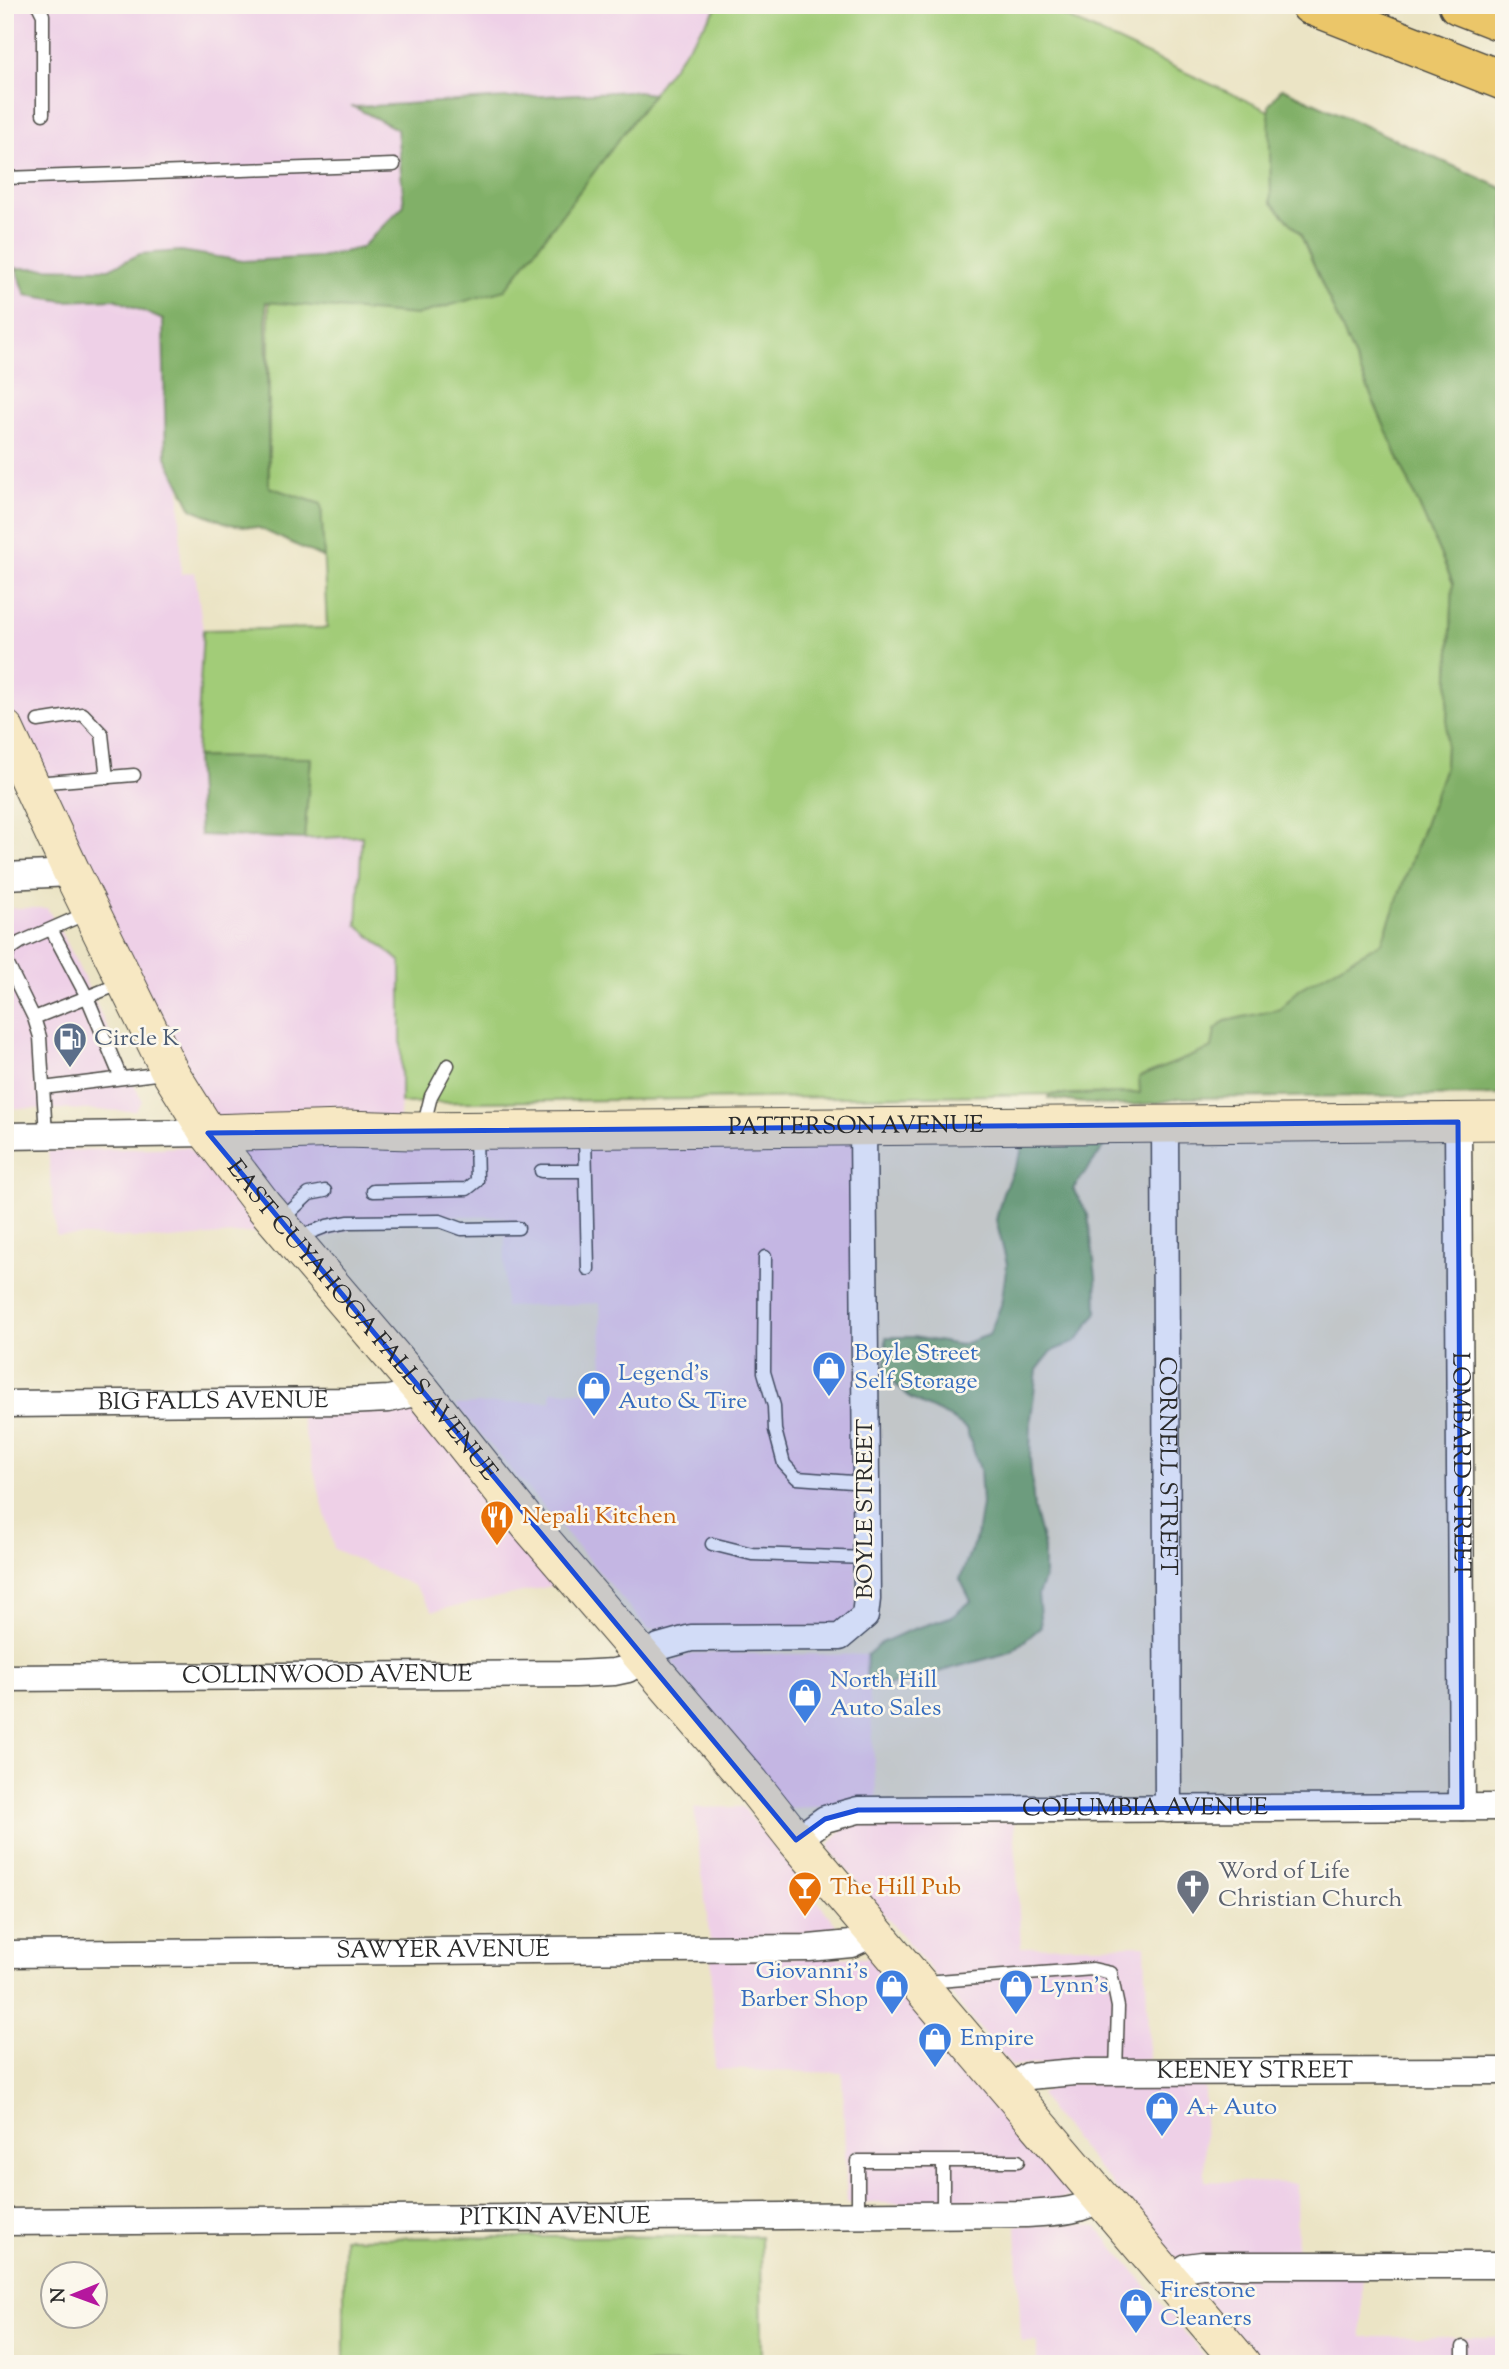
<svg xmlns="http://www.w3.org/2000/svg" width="1509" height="2369" viewBox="0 0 1509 2369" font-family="'Sorts Mill Goudy',serif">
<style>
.built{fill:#eed0e7}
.green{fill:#a2cc78;stroke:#667c52;stroke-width:2}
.forest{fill:#81b068;stroke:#566e4a;stroke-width:2}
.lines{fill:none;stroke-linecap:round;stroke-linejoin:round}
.lane-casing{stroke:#484742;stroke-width:15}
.street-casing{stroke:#484742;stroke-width:29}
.secondary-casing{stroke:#484742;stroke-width:39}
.highway-casing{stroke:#484742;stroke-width:41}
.lane{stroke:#fff;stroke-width:12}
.street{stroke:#fff;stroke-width:26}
.secondary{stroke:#f7e8c3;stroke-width:37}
.highway{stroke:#ebc669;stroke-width:38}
.marked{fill:#1d4ed8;fill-opacity:0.2;stroke:#1d4ed8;stroke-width:5;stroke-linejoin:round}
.labels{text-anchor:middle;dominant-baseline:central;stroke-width:5;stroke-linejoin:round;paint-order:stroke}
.service-label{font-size:24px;fill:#4e5e75;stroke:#fbf7ec;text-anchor:start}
.street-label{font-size:24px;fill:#2b2b2b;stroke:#fbf7ec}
.shop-label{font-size:24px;fill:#366cbe;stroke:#fbf7ec;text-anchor:start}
.food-label{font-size:24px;fill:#c56008;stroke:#fbf7ec;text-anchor:start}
.worship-label{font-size:24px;fill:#5b616d;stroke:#fbf7ec;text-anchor:start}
</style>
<rect width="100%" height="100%" fill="#fbf7ec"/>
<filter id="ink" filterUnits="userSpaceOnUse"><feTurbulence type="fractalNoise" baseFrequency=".0143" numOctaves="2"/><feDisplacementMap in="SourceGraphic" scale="14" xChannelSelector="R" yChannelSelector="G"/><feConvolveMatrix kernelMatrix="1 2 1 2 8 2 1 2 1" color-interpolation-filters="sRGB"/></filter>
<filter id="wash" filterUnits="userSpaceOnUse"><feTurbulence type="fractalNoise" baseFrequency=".00686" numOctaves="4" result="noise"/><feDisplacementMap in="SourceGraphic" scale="28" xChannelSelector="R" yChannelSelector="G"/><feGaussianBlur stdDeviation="1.57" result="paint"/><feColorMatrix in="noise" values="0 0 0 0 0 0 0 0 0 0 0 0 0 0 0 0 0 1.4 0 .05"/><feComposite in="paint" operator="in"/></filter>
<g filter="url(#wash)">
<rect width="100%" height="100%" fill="#ebe4c5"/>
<path class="built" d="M5,5H719L653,94L633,92L356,107L397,129L404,205L360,248L320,257L243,261L181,251L140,254L109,269H17L65,301L115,299L164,320L163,344H174L178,353L181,574L195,572L203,630L196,757L200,834L304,839L362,836L357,925L401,962V1103L398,1131L208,1133L5,729Z
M5,908H47L67,943L142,1101L135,1111L5,1108Z
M857,1133L856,1617L835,1627L702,1632L648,1629L456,1405L551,1401V1391L604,1392L600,1303L505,1307V1217L391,1214L305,1245L216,1138Z
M188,1147L261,1232L169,1239L56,1235L48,1151Z
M418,1397L571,1582L433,1611L414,1586L334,1549L298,1408Z
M693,1653L867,1655L877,1805L787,1808L672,1662Z
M743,1807L836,1925L825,1941H710L694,1808Z
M849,1821H1014L1021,1947L1145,1945L1149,2059L1011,2066L831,1851L829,1844Z
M711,1957L870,1958L1062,2178L1071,2196L1049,2204L847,2203L842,2073L715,2069Z
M1060,2083L1204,2086L1205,2181L1296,2183L1297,2258L1175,2259L1051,2112L1040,2094Z
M1086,2224L1096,2226L1211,2364H1037V2342H1021L1016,2225Z
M1209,2271L1362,2272V2337H1504V2364H1259L1191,2281Z"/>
<path class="green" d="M719,5H1040L1325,137L1300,233L1453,583L1445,767L1382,942L1288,1030L1140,1093L401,1103V962L357,925L362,836L304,839L311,759L196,757L203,630L327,628L321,504L269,488V300L505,290Z
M761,2236L762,2364H344V2238Z"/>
<path class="forest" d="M1282,88L1504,189V1095L1180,1098C1138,1110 1091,1105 1048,1098L1049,1095L1140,1093L1139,1077L1212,1048L1215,1030L1225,1021L1280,1009L1299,989L1382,942L1445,767L1453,583L1300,233L1271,202L1269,105Z
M629,91L653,94L505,290L416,315L266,302L269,487L321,504L324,558L259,528L229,524L192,509L166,457L163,320L115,299L65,301L26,295L16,268L109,269L140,254L181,251L243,261L320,257L361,248L404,205L397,129L354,107Z
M196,757L311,758L304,839L200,835Z
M1118,1128L1073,1189L1088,1215L1096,1276L1097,1312L1077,1341L1052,1351L1037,1370L1031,1418L1030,1458L1034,1509L1044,1548V1579L1038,1595L1041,1627L1011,1652L872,1690L866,1682L867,1655L881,1643L908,1631L953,1616L971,1601L960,1579L977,1535L982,1504L980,1469L966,1429L949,1417L911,1399L885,1375L886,1337H913L960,1345L989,1335L1001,1305L1007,1264L996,1220L1003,1192L1021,1153V1131Z"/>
</g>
<g filter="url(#ink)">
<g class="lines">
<g class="lane-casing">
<path id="lane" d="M38,5L43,15V114
M5,178L394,165
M38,721L83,714L102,734L107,778
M35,783L134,775
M51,929L87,997L121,1078
M34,1018L122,983
M43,1088L164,1073
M423,1128L431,1096L448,1065
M585,1134L588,1269
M46,1135L40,1037L34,1018L6,961L9,950L21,942L87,913
M541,1171H585
M373,1191L467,1189L477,1181L476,1135
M280,1221L309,1194L325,1191
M296,1238L327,1226L349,1222L440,1221L462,1229L518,1228
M765,1257L764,1372L774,1406L775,1430L784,1464L797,1478L866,1483
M712,1544L752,1554L866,1558
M925,1982L1093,1969L1111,1973L1118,2007L1116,2072
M943,2161H1018
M858,2215V2161H943V2214
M1463,2347V2364"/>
</g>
<g class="street-casing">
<g id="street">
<path d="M5,876L72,873"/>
<path id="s1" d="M1458,1122L1462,1807"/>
<path id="s2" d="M1165,1123L1168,1809"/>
<path d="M5,1136L208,1133"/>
<path id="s3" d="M5,1404L346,1401L389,1399L422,1391"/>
<path id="s4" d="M5,1678L575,1674L614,1672L628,1669L659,1647L691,1638L840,1637L865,1616L867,1599L863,1127"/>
<path id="s5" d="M796,1840L825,1819L858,1810L1504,1807"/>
<path id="s6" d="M5,1954L809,1948L851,1944L877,1932"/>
<path id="s7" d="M1009,2089L1028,2076L1075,2072L1504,2071"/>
<path id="s8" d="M5,2222L1026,2214C1053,2212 1079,2213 1102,2197"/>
<path d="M1171,2278L1187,2267L1202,2265H1504"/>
</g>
</g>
<g class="secondary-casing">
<g id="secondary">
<path id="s9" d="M5,729L72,873L170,1072L208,1133L263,1205L422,1391L530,1526L751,1783L796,1840L1242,2364"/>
<path id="s10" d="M208,1133L345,1129L411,1131L1504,1121"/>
</g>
</g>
<g class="highway-casing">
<path id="highway" d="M1310,5L1504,81
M1458,5L1504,23"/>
</g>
<use href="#lane" class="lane"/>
<use href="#street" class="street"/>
<use href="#secondary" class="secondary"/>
<use href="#highway" class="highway"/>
</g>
</g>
<path class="marked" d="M1458,1122L1462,1807L858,1810L825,1819L796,1840L208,1133Z"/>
<defs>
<g id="fuel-pin" transform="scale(1.75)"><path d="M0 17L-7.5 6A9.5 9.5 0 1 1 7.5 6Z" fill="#5c6f8a" stroke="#fbf7ec"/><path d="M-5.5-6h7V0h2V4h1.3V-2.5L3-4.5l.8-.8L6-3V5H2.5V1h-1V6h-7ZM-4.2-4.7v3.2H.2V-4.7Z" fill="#fff"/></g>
<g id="shop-pin" transform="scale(1.75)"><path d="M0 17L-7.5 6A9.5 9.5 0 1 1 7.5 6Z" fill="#3f7fe0" stroke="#fbf7ec"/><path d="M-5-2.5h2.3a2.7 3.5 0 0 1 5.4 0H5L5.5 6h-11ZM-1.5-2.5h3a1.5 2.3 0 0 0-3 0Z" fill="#fff"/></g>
<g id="restaurant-pin" transform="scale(1.75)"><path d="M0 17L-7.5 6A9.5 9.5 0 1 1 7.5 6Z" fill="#e8710a" stroke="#fbf7ec"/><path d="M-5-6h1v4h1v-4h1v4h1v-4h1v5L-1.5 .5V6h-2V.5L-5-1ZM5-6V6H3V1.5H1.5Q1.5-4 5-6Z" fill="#fff"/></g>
<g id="church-pin" transform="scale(1.75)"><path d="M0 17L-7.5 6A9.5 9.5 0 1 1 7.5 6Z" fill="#6b7280" stroke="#fbf7ec"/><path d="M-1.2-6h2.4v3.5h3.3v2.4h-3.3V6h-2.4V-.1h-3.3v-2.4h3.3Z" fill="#fff"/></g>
<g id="bar-pin" transform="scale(1.75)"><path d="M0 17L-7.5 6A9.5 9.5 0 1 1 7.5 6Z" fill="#e8710a" stroke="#fbf7ec"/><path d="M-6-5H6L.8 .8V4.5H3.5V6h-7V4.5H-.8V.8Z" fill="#fff"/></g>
</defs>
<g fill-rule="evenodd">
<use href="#fuel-pin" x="70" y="1039"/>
<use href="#shop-pin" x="829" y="1368"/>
<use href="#shop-pin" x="594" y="1388"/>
<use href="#restaurant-pin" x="497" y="1517"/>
<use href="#shop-pin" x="805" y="1695"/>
<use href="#church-pin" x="1193" y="1886"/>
<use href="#bar-pin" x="805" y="1888"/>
<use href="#shop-pin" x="892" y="1986"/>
<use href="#shop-pin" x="1016" y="1986"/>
<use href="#shop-pin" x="935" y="2039"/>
<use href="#shop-pin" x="1162" y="2108"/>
<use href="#shop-pin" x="1136" y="2305"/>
</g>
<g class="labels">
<g class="service-label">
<text x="94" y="1039">Circle K</text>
</g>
<g class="street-label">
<text stroke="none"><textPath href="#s10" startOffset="648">PATTERSON AVENUE</textPath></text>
<text stroke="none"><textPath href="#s9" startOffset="695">EAST CUYAHOGA FALLS AVENUE</textPath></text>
<text stroke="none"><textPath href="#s3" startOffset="208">BIG FALLS AVENUE</textPath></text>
<text stroke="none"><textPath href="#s1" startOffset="343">LOMBARD STREET</textPath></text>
<text stroke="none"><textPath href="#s2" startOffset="343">CORNELL STREET</textPath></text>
<text transform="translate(866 1509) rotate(-90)">BOYLE STREET</text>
<text stroke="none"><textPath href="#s4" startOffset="322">COLLINWOOD AVENUE</textPath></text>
<text stroke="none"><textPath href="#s5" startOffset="357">COLUMBIA AVENUE</textPath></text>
<text stroke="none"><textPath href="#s6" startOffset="438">SAWYER AVENUE</textPath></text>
<text stroke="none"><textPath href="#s7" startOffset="250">KEENEY STREET</textPath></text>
<text stroke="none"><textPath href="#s8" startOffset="550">PITKIN AVENUE</textPath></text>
</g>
<g class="shop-label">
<text x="854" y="1354">Boyle Street<tspan x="854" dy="28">Self Storage</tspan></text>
<text x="618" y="1374">Legend's<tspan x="618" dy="28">Auto &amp; Tire</tspan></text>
<text x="830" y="1681">North Hill<tspan x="830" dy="28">Auto Sales</tspan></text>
<text x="868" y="1972" text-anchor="end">Giovanni's<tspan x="868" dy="28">Barber Shop</tspan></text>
<text x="1040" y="1986">Lynn's</text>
<text x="960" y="2039">Empire</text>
<text x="1186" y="2108">A+ Auto</text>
<text x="1160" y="2291">Firestone<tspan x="1160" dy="28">Cleaners</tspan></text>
</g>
<g class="food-label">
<text x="522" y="1517">Nepali Kitchen</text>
<text x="830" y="1888">The Hill Pub</text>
</g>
<g class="worship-label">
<text x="1218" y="1872">Word of Life<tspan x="1218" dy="28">Christian Church</tspan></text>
</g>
</g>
<rect width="1509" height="2369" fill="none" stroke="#fbf7ec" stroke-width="28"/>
<g transform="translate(74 2295) rotate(269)"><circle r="33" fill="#fbf7ec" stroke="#a8a59f" stroke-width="2"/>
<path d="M0-5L12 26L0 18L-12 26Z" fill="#b5179e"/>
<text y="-10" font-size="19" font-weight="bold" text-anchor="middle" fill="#2b2b2b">N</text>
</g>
</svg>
